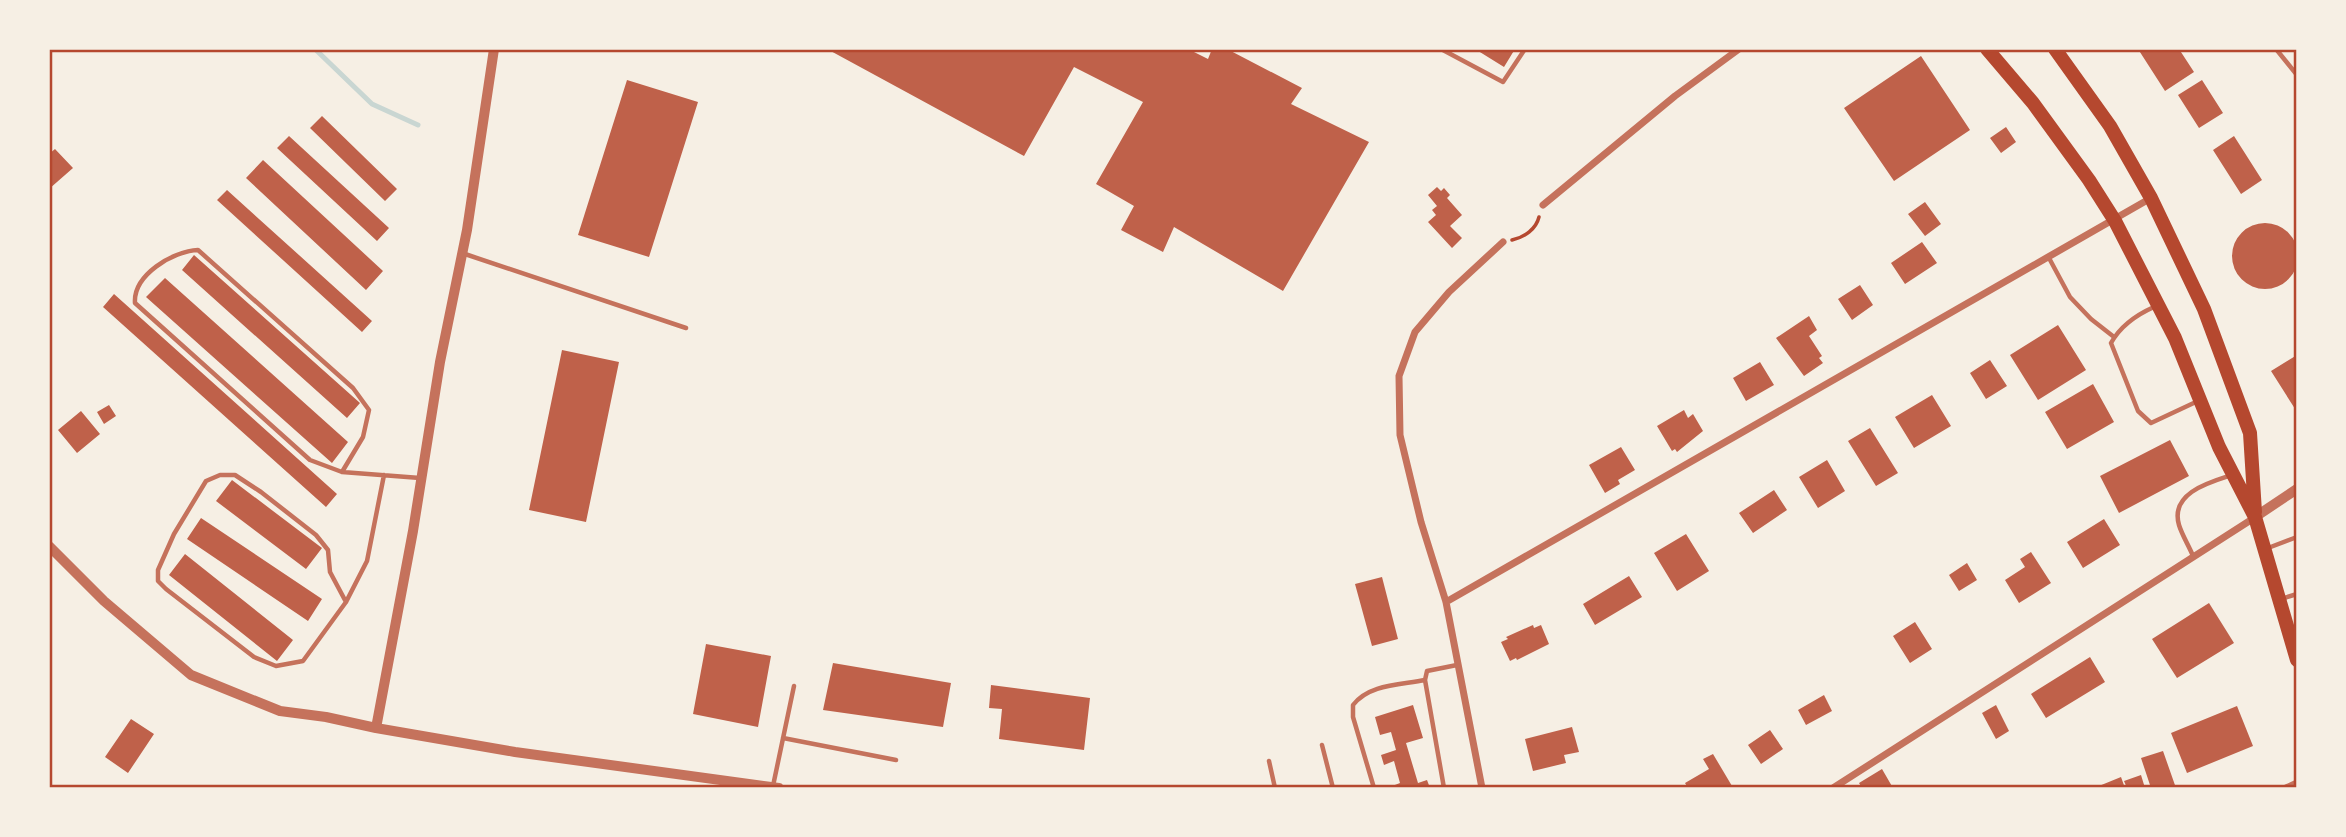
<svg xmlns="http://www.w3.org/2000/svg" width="2346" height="837" viewBox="0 0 2346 837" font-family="'Work Sans',sans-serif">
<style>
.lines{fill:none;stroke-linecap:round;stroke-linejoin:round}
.stream{stroke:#c9d6d2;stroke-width:5}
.building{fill:#bf614a}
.path{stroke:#b5482f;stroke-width:3.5}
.service{stroke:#c5725c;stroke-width:4.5}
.minor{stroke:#c5725c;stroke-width:7}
.tertiary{stroke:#c5725c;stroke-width:10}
.primary{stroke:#b5482f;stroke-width:14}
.neatline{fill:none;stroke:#b5482f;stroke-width:2.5}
</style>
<rect width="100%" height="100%" fill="#f6efe4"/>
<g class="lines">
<path class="stream" d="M315,49L372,104L418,125"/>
</g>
<path class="building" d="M827,49H1188L1208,59L1212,49H1227L1302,88L1291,104L1369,142L1283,291L1174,227L1163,252L1121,230L1134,206L1096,184L1143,102L1074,67L1024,156Z
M1475,49H1515L1504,67Z
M2138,49H2179L2194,72L2165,91Z
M1921,56L1970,130L1894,181L1844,108Z
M627,80L698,102L649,257L578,235Z
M2202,80L2223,113L2199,128L2178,95Z
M322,116L397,189L385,201L310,128Z
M2006,127L2016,142L2001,153L1990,138Z
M289,136L389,228L377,241L277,148Z
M2234,136L2262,180L2241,194L2213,150Z
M55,149L73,168L49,189V154Z
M263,160L383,271L366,290L246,178Z
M1437,187L1441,191L1444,188L1450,195L1447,198L1462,215L1450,226L1462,238L1452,248L1428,222L1436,215L1432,210L1437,206L1428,195Z
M227,190L372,321L362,332L217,200Z
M1925,202L1941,224L1925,236L1908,214Z
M2232 256a33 33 0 1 1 66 0a33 33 0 1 1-66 0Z
M1922,242L1937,263L1905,284L1891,263Z
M194,255L360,403L347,418L182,270Z
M165,278L348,442L332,463L146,297Z
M1860,285L1873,305L1852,320L1838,299Z
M114,294L337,494L326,507L103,307Z
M1809,316L1817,330L1809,336L1822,356L1819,358L1823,363L1804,376L1776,338Z
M2058,325L2086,370L2038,400L2010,355Z
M562,350L619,362L586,522L529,510Z
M2297,355V412L2271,371Z
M1990,360L2007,386L1986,399L1970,373Z
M1760,362L1774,385L1746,401L1733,378Z
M2093,384L2114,422L2067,449L2045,412Z
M1932,395L1951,426L1914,448L1895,417Z
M109,405L116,416L104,424L97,412Z
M1684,410L1688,418L1693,414L1703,431L1677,452L1675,449L1672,451L1657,426Z
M81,411L100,434L77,453L58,430Z
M1870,428L1898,473L1876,486L1848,441Z
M2170,440L2189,476L2119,513L2100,476Z
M1621,447L1635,470L1618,480L1620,484L1605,493L1589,465Z
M1827,460L1845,491L1818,508L1799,477Z
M232,480L322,548L306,569L216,501Z
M1774,490L1787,510L1753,533L1739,513Z
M201,518L322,599L308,621L187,539Z
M2104,519L2120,545L2083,568L2067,542Z
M1686,534L1709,571L1677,591L1654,553Z
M2031,552L2051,583L2019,603L2005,580L2025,567L2020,559Z
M185,554L293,640L277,661L169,575Z
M1967,563L1977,580L1959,591L1949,575Z
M1629,576L1642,597L1595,625L1583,604Z
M1382,577L1398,639L1372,646L1355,584Z
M2209,603L2234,643L2177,678L2152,639Z
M1915,622L1932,649L1910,663L1893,636Z
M1533,625L1534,628L1541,625L1549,644L1517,660L1516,658L1510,661L1501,642L1508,639L1506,637Z
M706,644L771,656L758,727L693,714Z
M2090,657L2105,682L2046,718L2031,694Z
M833,663L951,683L943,727L823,710Z
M991,685L1090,698L1084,750L999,739L1002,709L989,708Z
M1824,695L1832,711L1806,725L1798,710Z
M1413,705L1423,738L1406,743L1418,783L1427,780L1430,788H1387L1400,783L1394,761L1384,765L1381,755L1396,750L1391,732L1380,735L1375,717Z
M1996,705L2009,731L1996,739L1982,713Z
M2237,706L2253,746L2187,773L2171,733Z
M131,719L154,734L128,773L105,757Z
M1572,727L1579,752L1564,755L1566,763L1533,771L1525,739Z
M1770,730L1783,749L1761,764L1748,745Z
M2163,751L2176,788H2151L2141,758Z
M1713,754L1732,786L1728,788H1688L1685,783L1709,769L1703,759Z
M1882,769L1893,788H1862L1859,783Z
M2141,775L2145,788H2127L2124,781Z
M2121,777L2125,788H2094Z"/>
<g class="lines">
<path class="path" d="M1512,240C1525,237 1536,229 1539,217"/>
<path class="service" d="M1441,49L1503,82L1525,49
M2276,49L2297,75
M465,254L686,328
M2049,258L2070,297L2091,319L2114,337
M2154,307C2136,315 2121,325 2111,343L2138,411L2151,423L2198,401
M342,472L363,437L369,410L353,388L198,250C173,251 133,275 135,303L310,460L342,472L420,478
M2268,548L2297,537
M2193,556C2189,546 2182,535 2179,525C2170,494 2207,483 2229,476
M2281,599L2297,594
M346,602L330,572L328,550L316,535L261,492L235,475H220L206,481L174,534L158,570V581L166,589L254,657L276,666L303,661L346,602L367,561L384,475
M783,738L896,760
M1322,745L1333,788
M1269,761L1275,788
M773,786L794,686
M1374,788L1353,717V705C1369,684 1400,685 1425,680
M1444,788L1425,680L1427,671L1457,665"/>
<path class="minor" d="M1543,205L1675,96L1739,49
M1446,602L2151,198
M1482,788L1446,602L1421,522L1400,435L1399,376L1415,332L1449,292L1503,242
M1833,788L2254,518
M2286,788L2297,783"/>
<path class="tertiary" d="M2255,517L2297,489
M49,546L104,601L191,675L280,711L326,717L376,728L515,752L779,788
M376,728L413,531L440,362L467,230L494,49"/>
<path class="primary" d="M1987,49L2033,103L2089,180L2115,221L2175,338L2219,447L2255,517L2297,660
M2055,49L2110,126L2151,198L2204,309L2250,433L2255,512"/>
</g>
<rect width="2346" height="837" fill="none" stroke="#f6efe4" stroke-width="102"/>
<rect x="51" y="51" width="2244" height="735" class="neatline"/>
</svg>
